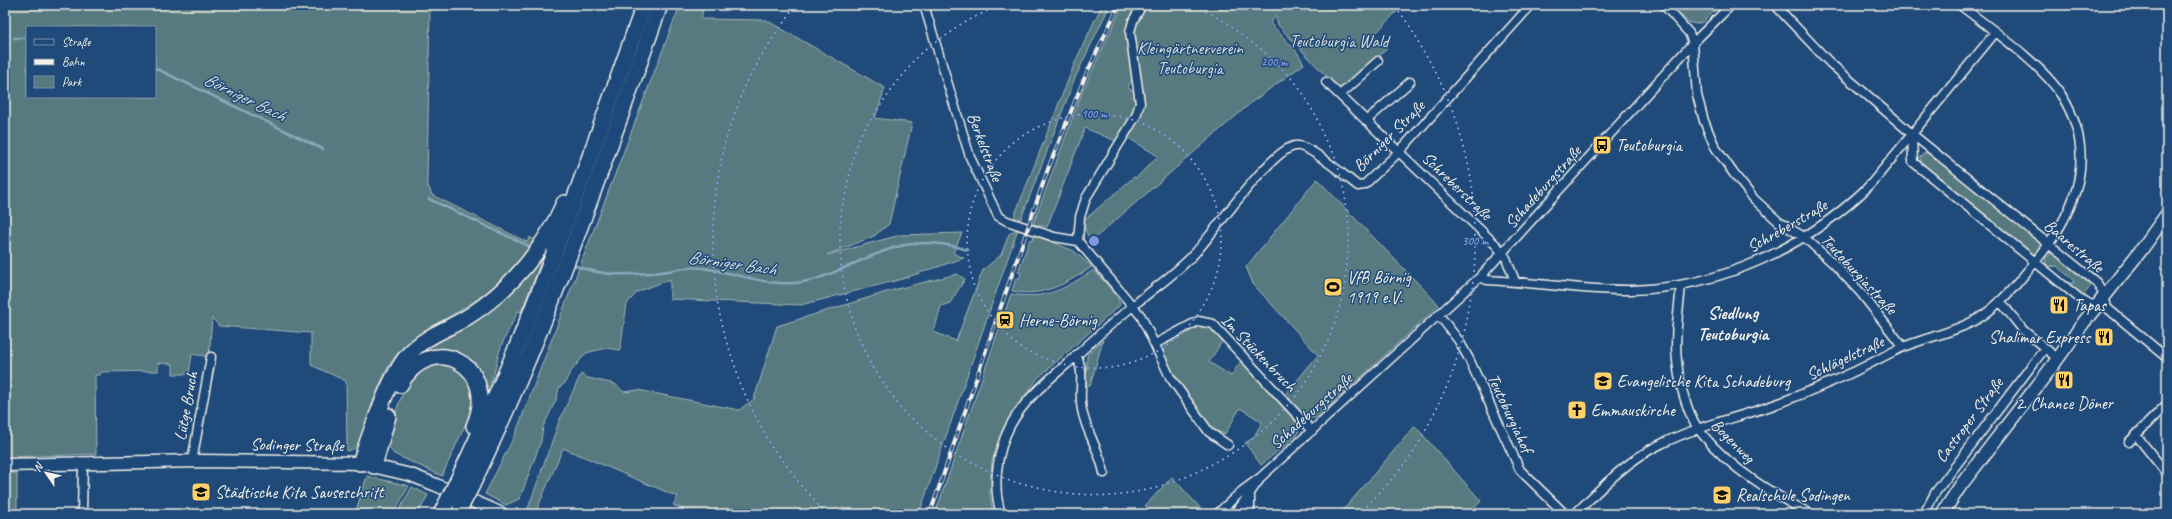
<svg xmlns="http://www.w3.org/2000/svg" width="2172" height="519" viewBox="0 0 2172 519" font-family="Caveat,sans-serif">
<style>
.green{fill:#577a7f;stroke:#a6b6b4;fill-rule:evenodd}
.lines{fill:none;stroke-linecap:round;stroke-linejoin:round}
.stream{stroke:#89a9bc;stroke-width:2.5}
.street-casing{stroke:#f4f1e8;stroke-width:11}
.secondary-casing{stroke:#f4f1e8;stroke-width:15}
.highway-casing{stroke:#f4f1e8;stroke-width:18}
.street{stroke:#1f4a7a;stroke-width:8}
.secondary{stroke:#1f4a7a;stroke-width:12}
.highway{stroke:#1f4a7a;stroke-width:15}
.rail-casing{stroke:#f4f1e8;stroke-width:4}
.rail{stroke:#1f4a7a;stroke-width:2.5;stroke-dasharray:8;stroke-linecap:butt}
.highway-bridge-casing{stroke:#f4f1e8;stroke-width:18;stroke-linecap:butt}
.highway-bridge{stroke:#1f4a7a;stroke-width:15}
.ring{fill:none;stroke:#7e97df;stroke-width:2;stroke-dasharray:2 4}
.labels{text-anchor:middle;dominant-baseline:central;stroke-width:3;stroke-linejoin:round;paint-order:stroke}
.park-label{font-size:17px;fill:#dcdfd8;stroke:#1f4a7a}
.street-label{font-size:17px;fill:#f4f1e8;stroke:#1f4a7a}
.poi-label{font-size:17px;fill:#f4f1e8;stroke:#1f4a7a;text-anchor:start}
.water-label{font-size:18px;font-style:italic;fill:#d9dfdd;stroke:#1f4a7a}
.neighbourhood-label{font-size:18px;font-weight:bold;fill:#f4f1e8;stroke:#1f4a7a}
.centre{fill:#7e97df;stroke:#1f4a7a;stroke-width:2}
.ring-label{font-size:12px;text-anchor:middle;font-weight:bold;fill:#7e97df;stroke:#1f4a7a;stroke-width:3;stroke-linejoin:round;paint-order:stroke}
</style>
<rect width="100%" height="100%" fill="#1f4a7a"/>
<filter id="ink" filterUnits="userSpaceOnUse"><feTurbulence type="fractalNoise" baseFrequency=".025" numOctaves="2"/><feDisplacementMap in="SourceGraphic" scale="8" xChannelSelector="R" yChannelSelector="G"/><feConvolveMatrix kernelMatrix="1 2 1 2 8 2 1 2 1" color-interpolation-filters="sRGB"/></filter>
<g filter="url(#ink)">
<path class="green" d="M5,5H430L427,183L432,195L527,242L530,237L534,240C517,265 494,289 467,306C444,321 415,332 397,354C383,371 375,397 368,417C365,426 364,436 359,443C356,448 352,450 347,451L346,381L311,365V333L219,326L212,318L209,357L192,354L189,374H173V364L158,363V371L101,372L100,375H95L96,454L5,457ZM27,27H155V97H27Z
M680,5H704L701,19L766,20L885,88L875,118L912,123L889,224L874,236L827,255L900,235L962,233L953,253L964,258L902,279L801,305L670,299V279L637,292L627,304L620,350L606,348L586,353L569,374L565,383L559,388L556,400L543,427L541,441L522,493L519,499L506,505L485,494L515,435Z
M1102,5H1110L1075,78L1021,219L1014,217L1076,60Z
M1123,5H1139L1131,21L1134,76L1128,88L1136,93V107L1118,142L1085,128L1047,227L1033,224L1083,90Z
M1145,5H1403L1374,35L1387,49L1340,91L1278,25L1276,16L1270,23L1297,52L1304,64L1252,102L1088,244V236L1082,222L1134,177L1136,178L1158,156L1127,137L1139,117L1133,34L1136,22Z
M1669,5H1720L1703,22L1695,24L1688,22Z
M1925,153H1931L2040,241L2042,247L2039,252L2031,254L1921,164L1920,157Z
M1317,179L1439,305L1318,417C1305,423 1294,403 1286,394L1318,355L1253,284L1246,267Z
M1018,229L919,514H695L673,505L678,497L563,448L535,514H526L560,419L581,374L588,378L615,384L624,392L638,390L739,410L754,399L777,326L893,290L957,274L965,279L950,303L941,306L934,332L956,341L983,270L1001,255L1009,234Z
M1034,234L1074,251L1092,267C1067,283 1042,298 1012,291L1016,278L1019,279L1021,273L1018,272L1030,239L1033,240Z
M2050,254L2056,255L2092,284L2083,296L2067,283H2074L2073,280L2057,266L2047,267L2045,259Z
M535,259L541,262L521,312L518,311C512,325 501,342 498,357C496,368 492,381 487,392L458,358L406,363Z
M1094,270L1118,297L1120,305L1038,378L1012,413L992,460L990,494L993,514H935L1011,294C1049,300 1063,289 1094,270Z
M1200,326L1211,328L1223,340L1209,362L1231,376L1241,361L1296,422L1299,430L1296,436L1261,465L1245,443L1253,438L1262,422L1240,408L1225,434C1220,432 1214,431 1211,428C1202,418 1160,359 1163,349C1166,341 1192,331 1200,326Z
M1103,340L1090,386L1086,387L1087,355Z
M442,364C464,369 466,376 475,395L467,421L442,476L394,454L389,447L388,437C396,414 402,378 427,367C431,365 438,365 442,364Z
M1415,426L1481,501L1469,514H1340Z
M5,473H17V514H5Z
M367,476L409,486L393,514H355Z
M1172,477L1204,512L1202,514H1155L1145,506Z
M412,487L428,495L418,514H397Z"/>
<g class="lines">
<path class="stream" d="M1331,9L1334,5
M14,38H27
M155,68L323,149
M429,199L533,248
M571,264C603,278 635,275 669,271C680,269 690,266 702,268C735,272 769,288 803,282C818,280 832,273 846,267C892,247 918,234 968,250"/>
<g class="street-casing">
<path id="street" d="M924,5L970,157L998,216L1007,221L1054,237L1078,241
M1142,5L1133,21L1130,32L1140,103L1136,116L1086,198L1080,217L1078,241L1141,316L1170,377L1209,432L1228,445
M1664,5L1689,33L1693,43L1697,95L1704,121L1715,147L1734,174L1754,199L1779,222L1804,237L1834,264L1861,293L1903,347
M1775,5L1830,63L1912,134L2097,283L2104,295L2107,308
M1326,82L1497,246L1506,258L1515,281
M1340,95L1378,61
M1366,121L1410,82
M1912,134L1913,162L2079,298L2090,304L2101,307
M1480,277L1487,280C1535,282 1584,291 1632,290C1723,287 1807,247 1871,184L1995,33
M1681,285C1679,310 1674,336 1677,361C1679,383 1688,419 1703,435C1732,470 1771,493 1811,514
M2000,301L2023,330L2057,358
M2107,308L2167,358
M1439,315L1459,341L1469,359L1520,470L1565,514
M1155,344L1198,321L1213,324L1312,431
M1076,355C1086,373 1078,391 1082,410C1086,432 1100,451 1104,473
M2136,435L2167,474
M2129,442L2167,404
M192,461L211,357
M82,514L83,463
M1001,514C992,486 997,451 1010,426C1023,401 1046,382 1067,364C1089,344 1110,324 1133,306C1154,288 1177,273 1195,253C1215,232 1270,150 1295,146C1308,143 1346,177 1358,186L1364,185L1399,152L1531,5
M1217,514L1242,491L1261,477L1480,277L1693,43L1731,5
M1235,514L1260,479
M1575,514C1601,488 1627,460 1661,444C1699,425 1742,417 1782,402C1805,393 1827,384 1849,374C1867,366 1885,355 1903,347C1928,337 1956,332 1979,318C1997,307 2012,290 2025,274C2070,223 2103,162 2062,96C2042,64 1991,29 1960,5
M1924,514L1935,493L2045,348"/>
</g>
<g class="secondary-casing">
<path id="secondary" d="M5,465L199,461L360,463L411,475L436,485L502,514
M1248,496V514
M1942,514L1961,485L2051,368L2084,322L2142,249L2167,214"/>
</g>
<g class="highway-casing">
<path id="highway" d="M400,385C431,328 501,366 474,426
M360,463C371,433 388,378 408,355C424,336 449,329 469,316C511,289 544,249 564,203
M374,466L388,416
M457,482C531,327 587,166 644,5
M471,487C546,331 602,168 660,5
M441,514L448,500"/>
</g>
<use href="#street" class="street"/>
<use href="#secondary" class="secondary"/>
<use href="#highway" class="highway"/>
<g class="rail-casing">
<path id="rail" d="M930,514L1048,169L1084,79L1119,5"/>
</g>
<use href="#rail" class="rail"/>
<g class="highway-bridge-casing">
<path id="highway-bridge" d="M448,500L457,482
M461,506L471,487"/>
</g>
<use href="#highway-bridge" class="highway-bridge"/>
</g>
</g>
<g class="ring">
<circle cx="1094" cy="241" r="127"/>
<path d="M1189 5A254 254 0 1 1 999 5"/>
<path d="M827 513A381 381 0 0 1 794 6M1394 6A381 381 0 0 1 1361 513"/>
</g>
<defs>
<g id="bus-square" transform="scale(1)"><rect x="-9" y="-9" width="18" height="18" rx="4" fill="#ffd166" stroke="#1f4a7a"/><path d="M-5-6H5V4H4V6H2V4H-2V6H-4V4H-5ZM-3.5-4V0h7V-4ZM-3.5 1.2v1.5H-2V1.2ZM2 1.2v1.5H3.5V1.2Z" fill="#111"/></g>
<g id="stadium-square" transform="scale(1)"><rect x="-9" y="-9" width="18" height="18" rx="4" fill="#ffd166" stroke="#1f4a7a"/><path d="M0-5a6.5 5 0 1 0 0 10a6.5 5 0 1 0 0-10ZM-3.5-1.8h7v3.6h-7Z" fill="#111"/></g>
<g id="restaurant-square" transform="scale(1)"><rect x="-9" y="-9" width="18" height="18" rx="4" fill="#ffd166" stroke="#1f4a7a"/><path d="M-5-6h1v4h1v-4h1v4h1v-4h1v5L-1.5 .5V6h-2V.5L-5-1ZM5-6V6H3V1.5H1.5Q1.5-4 5-6Z" fill="#111"/></g>
<g id="station-square" transform="scale(1)"><rect x="-9" y="-9" width="18" height="18" rx="4" fill="#ffd166" stroke="#1f4a7a"/><path d="M-3-6H3Q5-6 5-4V2Q5 4 3 4L4.5 6H3L1.5 4h-3L-3 6H-4.5L-3 4Q-5 4-5 2V-4Q-5-6-3-6ZM-3.5-4v3h7v-3ZM-3.5 1v1.5H-2V1ZM2 1v1.5H3.5V1Z" fill="#111"/></g>
<g id="school-square" transform="scale(1)"><rect x="-9" y="-9" width="18" height="18" rx="4" fill="#ffd166" stroke="#1f4a7a"/><path d="M0-5L7-2L0 1L-7-2ZM-4 1L0 2.5L4 1V4Q0 6-4 4Z" fill="#111"/></g>
<g id="church-square" transform="scale(1)"><rect x="-9" y="-9" width="18" height="18" rx="4" fill="#ffd166" stroke="#1f4a7a"/><path d="M-1.2-6h2.4v3.5h3.3v2.4h-3.3V6h-2.4V-.1h-3.3v-2.4h3.3Z" fill="#111"/></g>
</defs>
<g fill-rule="evenodd">
<use href="#bus-square" x="1602" y="145"/>
<use href="#stadium-square" x="1333" y="287"/>
<use href="#restaurant-square" x="2059" y="305"/>
<use href="#station-square" x="1005" y="320"/>
<use href="#restaurant-square" x="2104" y="337"/>
<use href="#restaurant-square" x="2064" y="380"/>
<use href="#school-square" x="1603" y="381"/>
<use href="#church-square" x="1577" y="410"/>
<use href="#school-square" x="201" y="492"/>
<use href="#school-square" x="1722" y="495"/>
</g>
<g class="labels">
<g class="park-label">
<text x="1339" y="41">Teutoburgia Wald</text>
<text x="1190" y="48">Kleingärtnerverein<tspan x="1190" dy="20">Teutoburgia</tspan></text>
</g>
<g class="street-label">
<text transform="translate(1389 136) rotate(-45)">Börniger Straße</text>
<text transform="translate(985 147) rotate(69)">Berkelstraße</text>
<text transform="translate(1457 186) rotate(44)">Schreberstraße</text>
<text transform="translate(1543 187) rotate(-48)">Schadeburgstraße</text>
<text transform="translate(1787 226) rotate(-30)">Schreberstraße</text>
<text transform="translate(2074 246) rotate(40)">Baarestraße</text>
<text transform="translate(1859 274) rotate(47)">Teutoburgiastraße</text>
<text transform="translate(1259 353) rotate(46)">Im Stückenbruch</text>
<text transform="translate(1845 358) rotate(-25)">Schlägelstraße</text>
<text transform="translate(186 406) rotate(-80)">Lütge Bruch</text>
<text transform="translate(1311 411) rotate(-42)">Schadeburgstraße</text>
<text transform="translate(1510 413) rotate(65)">Teutoburgiahof</text>
<text transform="translate(1969 420) rotate(-53)">Castroper Straße</text>
<text transform="translate(1733 441) rotate(45)">Bogenweg</text>
<text transform="translate(297 445) rotate(1)">Sodinger Straße</text>
</g>
<g class="poi-label">
<text x="1616" y="145">Teutoburgia</text>
<text x="1347" y="277">VfB Börnig<tspan x="1347" dy="20">1919 e.V.</tspan></text>
<text x="2073" y="305">Tapas</text>
<text x="1019" y="320">Herne-Börnig</text>
<text x="2090" y="337" text-anchor="end">Shalimar Express</text>
<text x="1617" y="381">Evangelische Kita Schadeburg</text>
<text x="2064" y="403" text-anchor="middle">2. Chance Döner</text>
<text x="1591" y="410">Emmauskirche</text>
<text x="215" y="492">Städtische Kita Sauseschritt</text>
<text x="1736" y="495">Realschule Sodingen</text>
</g>
<g class="water-label">
<text transform="translate(245 97) rotate(26)">Börniger Bach</text>
<text transform="translate(732 263) rotate(8)">Börniger Bach</text>
</g>
<g class="neighbourhood-label">
<text x="1733" y="313">Siedlung<tspan x="1733" dy="21">Teutoburgia</tspan></text>
</g>
</g>
<circle cx="1094" cy="241" r="6" class="centre"/>
<g class="ring-label">
<text x="1274" y="66">200 m</text>
<text x="1094" y="118">100 m</text>
<text x="1475" y="245">300 m</text>
</g>
<rect width="2172" height="519" fill="none" stroke="#1f4a7a" stroke-width="20"/>
<rect x="10" y="10" width="2152" height="499" fill="none" stroke="#f4f1e8" stroke-width="1.5" filter="url(#ink)"/>
<rect x="26" y="26" width="130" height="72" fill="#1f4a7a" stroke="#748da6"/>
<rect x="34" y="39" width="20" height="6" fill="#1f4a7a" stroke="#748da6"/>
<text x="62" y="46" font-size="12" fill="#f4f1e8">Straße</text>
<rect x="34" y="59" width="20" height="6" fill="#f4f1e8" stroke="#748da6"/>
<text x="62" y="66" font-size="12" fill="#f4f1e8">Bahn</text>
<rect x="34" y="76" width="20" height="12" fill="#577a7f" stroke="#748da6"/>
<text x="62" y="86" font-size="12" fill="#f4f1e8">Park</text>
<g transform="translate(46 473) rotate(304)" stroke="#1f4a7a" stroke-width="3" paint-order="stroke">
<path d="M0-3L7 15L0 10L-7 15Z" fill="#f4f1e8"/>
<text y="-6" font-size="11" font-weight="bold" text-anchor="middle" fill="#f4f1e8">N</text>
</g>
</svg>
